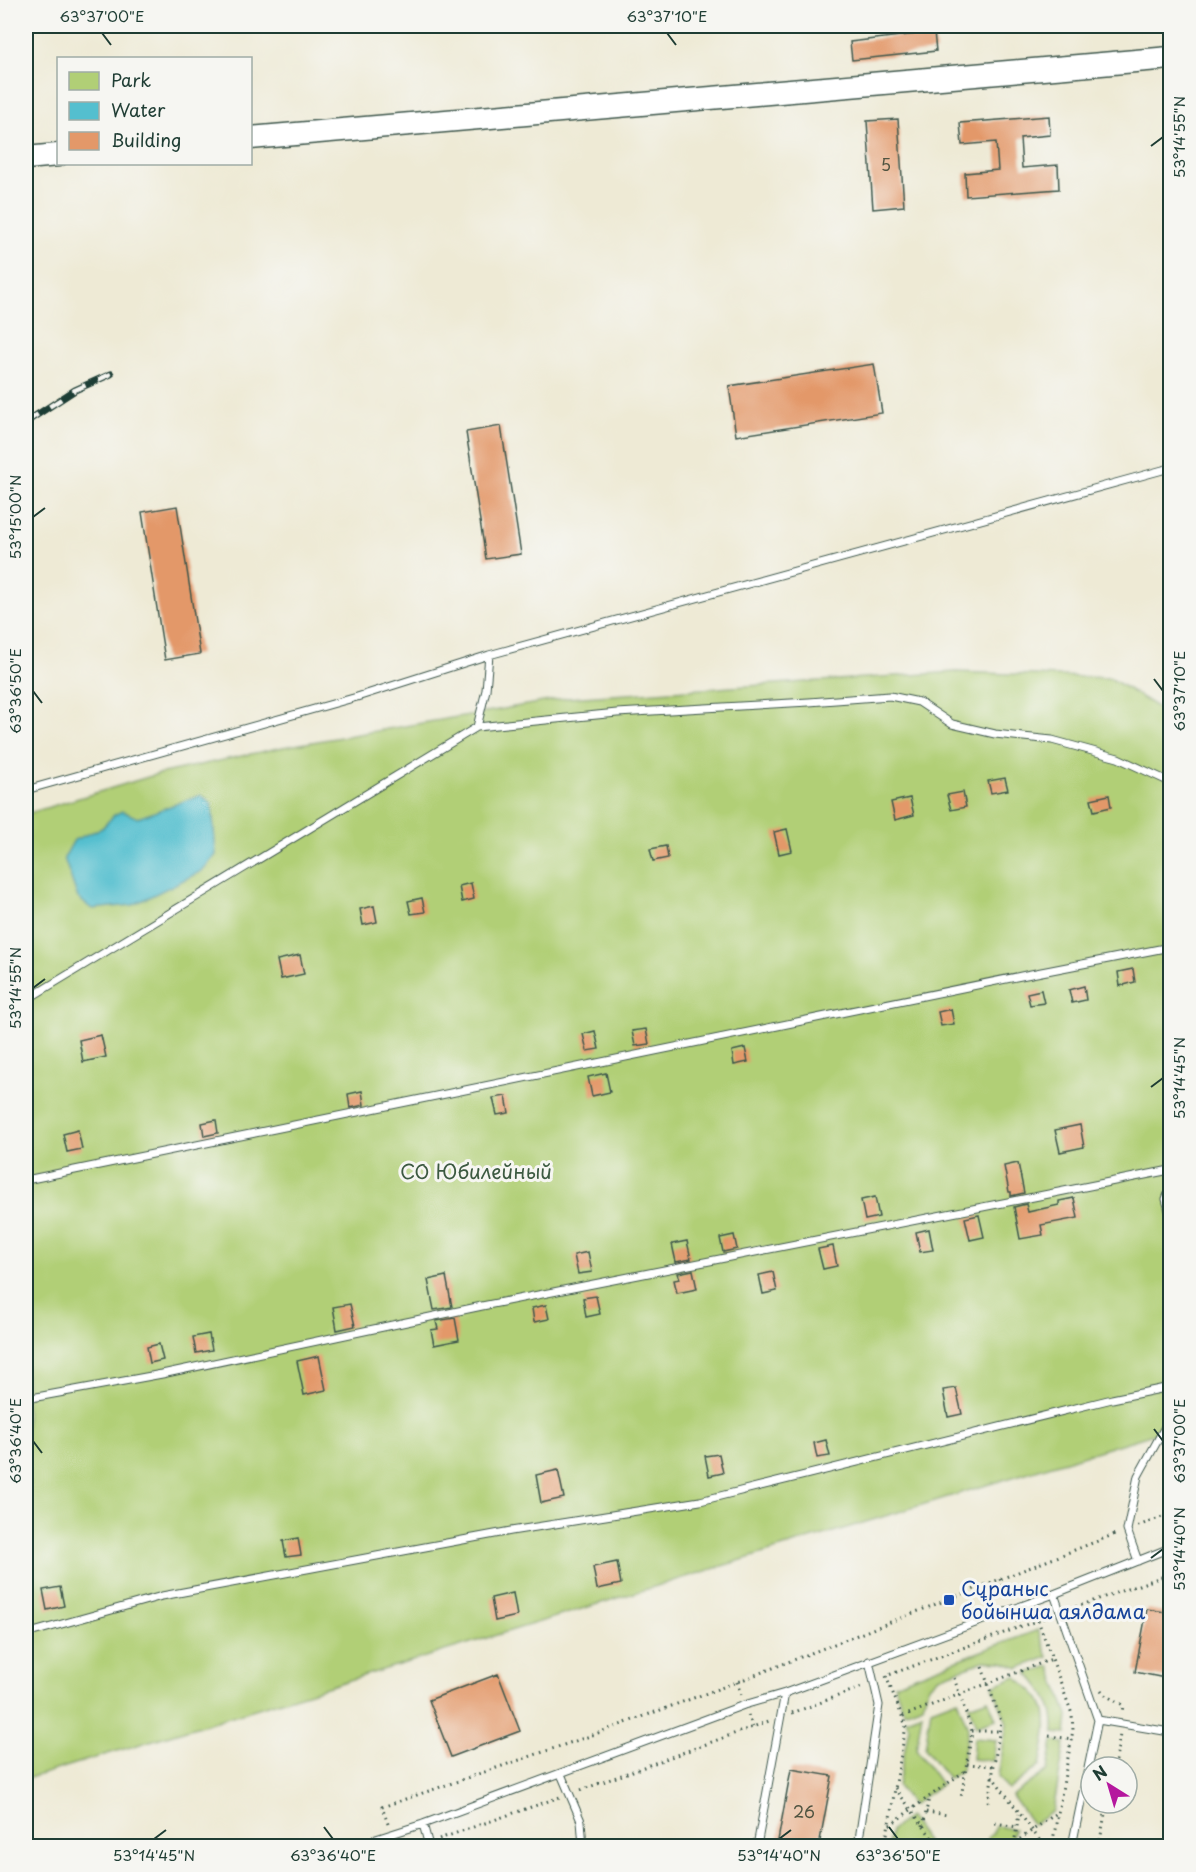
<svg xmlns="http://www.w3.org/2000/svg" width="1196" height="1872" viewBox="0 0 1196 1872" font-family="'Playpen Sans',sans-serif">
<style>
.green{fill:#b1cf76;stroke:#688655;stroke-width:1.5}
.water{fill:#54bfcf;stroke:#3a7e82;stroke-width:1.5}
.building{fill:#e39869}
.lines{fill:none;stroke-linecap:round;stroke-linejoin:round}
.service-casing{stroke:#3e574c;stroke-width:9}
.trunk-casing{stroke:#3e574c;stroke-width:25}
.path{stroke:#3e574c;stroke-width:3;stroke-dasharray:1.5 4.5;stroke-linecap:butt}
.service{stroke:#fff;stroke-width:7}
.trunk{stroke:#fff;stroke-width:22}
.rail-casing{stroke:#1f3d34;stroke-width:7}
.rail{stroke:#f6f6f2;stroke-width:4.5;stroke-dasharray:14;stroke-linecap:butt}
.ticks{fill:none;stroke:#1f3d34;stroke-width:2}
.transit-dot{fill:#1a4fb4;stroke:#f6f6f2;stroke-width:2}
.labels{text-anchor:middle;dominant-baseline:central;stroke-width:6;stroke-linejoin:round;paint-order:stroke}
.number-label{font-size:16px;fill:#505441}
.park-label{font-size:20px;fill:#3c5a41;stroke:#f6f6f2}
.transit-label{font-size:20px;fill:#164399;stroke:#f6f6f2;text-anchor:start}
.neatline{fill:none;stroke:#1f3d34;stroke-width:2}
.ticks-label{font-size:15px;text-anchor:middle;fill:#1f3d34}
</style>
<rect width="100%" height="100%" fill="#f6f6f2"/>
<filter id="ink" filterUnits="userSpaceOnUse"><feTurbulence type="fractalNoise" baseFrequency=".0167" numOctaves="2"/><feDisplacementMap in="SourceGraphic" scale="12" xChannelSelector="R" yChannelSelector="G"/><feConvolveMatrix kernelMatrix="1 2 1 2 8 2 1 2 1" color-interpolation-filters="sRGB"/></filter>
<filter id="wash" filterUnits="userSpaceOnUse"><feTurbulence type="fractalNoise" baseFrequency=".008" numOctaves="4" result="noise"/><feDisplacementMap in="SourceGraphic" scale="24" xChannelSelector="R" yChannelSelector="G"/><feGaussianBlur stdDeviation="1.35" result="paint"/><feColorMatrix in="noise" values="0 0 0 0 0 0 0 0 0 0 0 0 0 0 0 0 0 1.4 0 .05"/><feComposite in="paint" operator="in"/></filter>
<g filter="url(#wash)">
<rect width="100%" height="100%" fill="#eeead5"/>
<path class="green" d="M956,672L1110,678L1170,715V1429L26,1779V814L158,774L283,747L567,698Z
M1038,1630L1048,1657L1019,1668L1003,1662L984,1661L939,1677L928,1687L923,1705L904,1712L894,1684Z
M1050,1666L1068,1715L1066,1734L1054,1733C1056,1707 1045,1692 1028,1673Z
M1016,1676C1023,1683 1035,1691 1040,1699C1052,1718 1044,1745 1040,1765L1008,1790L998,1777L1007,1723L993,1686Z
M957,1699L968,1728L961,1770L948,1779L925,1748L931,1709Z
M988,1699L996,1719L976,1726L969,1706Z
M922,1713L916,1749L941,1784L912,1805L898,1786L909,1727L906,1719Z
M974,1738L996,1740L993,1761L972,1759Z
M1053,1741L1065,1743L1053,1811L1033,1825L1012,1796L1048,1770Z
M909,1817L929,1845L927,1846H888L891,1830Z
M995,1826L1014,1829L1011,1841L1005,1846H994L987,1838L993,1833Z"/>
<path class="water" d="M200,795L212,804L216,855L202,871L133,905L92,909L78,898L64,858L74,840L102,828L114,815L122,811L138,818Z"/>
<g id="blocks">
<path class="building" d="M934,32L936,51L852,60L850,42Z
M1049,116L1050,135L1020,138L1022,168L1058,165L1059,189L966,196L965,173L998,170L996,142L962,145L960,123Z
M898,119L904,206L873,209L867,121Z
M874,364L882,413L736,436L729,386Z
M501,426L521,554L486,559L466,432Z
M177,506L200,654L165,660L142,512Z
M1005,778L1008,790L991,793L988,781Z
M963,792L966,807L951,810L947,795Z
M1109,795L1111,807L1094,811L1091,799Z
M910,798L914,815L895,820L891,802Z
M787,829L792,851L779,854L774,832Z
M666,846L668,858L653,861L650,849Z
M471,883L474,899L462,902L459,886Z
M422,898L425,912L411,914L408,901Z
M374,906L377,922L363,925L360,909Z
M300,955L304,974L281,979L277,960Z
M1133,969L1135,982L1120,986L1118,972Z
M1084,986L1086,1000L1072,1003L1069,990Z
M1041,990L1044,1003L1030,1005L1027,993Z
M951,1009L954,1024L941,1026L938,1012Z
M646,1029L649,1044L635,1046L632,1031Z
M595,1031L599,1049L587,1051L583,1034Z
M101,1035L106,1057L83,1062L79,1040Z
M745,1048L748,1062L734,1065L732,1051Z
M606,1073L610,1092L592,1096L588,1077Z
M362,1091L364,1105L350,1108L348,1094Z
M506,1096L509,1113L497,1115L493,1098Z
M216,1120L218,1133L204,1136L202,1123Z
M1080,1125L1084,1147L1060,1152L1055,1130Z
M78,1130L82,1149L67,1152L63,1134Z
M1018,1163L1024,1193L1011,1196V1192H1009L1004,1166Z
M875,1197L879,1217L865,1220L861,1200Z
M1074,1198L1078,1218L1041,1225L1043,1235L1020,1239L1014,1207L1026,1204L1028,1212L1059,1205V1201Z
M979,1215L984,1237L970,1240L965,1218Z
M929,1229L933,1250L920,1252L916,1232Z
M734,1235L737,1249L723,1252L720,1238Z
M687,1241L691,1259L676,1262L672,1244Z
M833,1246L837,1266L823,1269L818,1249Z
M588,1252L592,1272L578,1274L574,1255Z
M693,1270L697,1289L677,1293L674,1280L680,1279L678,1273Z
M773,1272L777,1291L763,1294L759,1275Z
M446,1276L452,1307L434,1310L428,1280Z
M596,1296L600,1314L586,1317L583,1298Z
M350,1304L355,1326L337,1330L333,1307Z
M546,1305L549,1319L534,1322L532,1308Z
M455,1318L459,1340L434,1345L431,1330L438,1329L436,1321Z
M209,1334L212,1350L196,1353L193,1337Z
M159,1344L163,1360L150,1363L147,1347Z
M319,1356L326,1390L304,1395L297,1361Z
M956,1388L962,1414L948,1417L943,1390Z
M826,1440L830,1456L817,1458L814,1443Z
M719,1454L723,1473L709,1476L705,1456Z
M558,1470L564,1498L541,1503L536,1475Z
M298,1538L301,1555L286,1557L283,1541Z
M617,1562L621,1584L597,1589L593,1567Z
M60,1587L64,1606L47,1610L43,1590Z
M513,1593L517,1616L495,1621L491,1598Z
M1147,1609L1170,1613V1679L1135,1672Z
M498,1674L520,1731L451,1757L429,1700Z
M791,1769L832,1776L819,1846H777Z"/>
</g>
</g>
<g filter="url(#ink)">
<use href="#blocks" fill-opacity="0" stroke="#3e574c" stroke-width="1.5"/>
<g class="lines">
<g class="service-casing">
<path id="service" d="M477,727L617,713L809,702L890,696L919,702L952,724L995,734L1052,740L1118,758L1170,782
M26,790L357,697L489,655
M26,1000L477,727L486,690L489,655L1170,468
M26,1180L1026,975L1170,947
M1170,1189L1166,1199L1170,1214
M26,1399L162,1374L482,1306L1170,1170
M1138,1561L1127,1530L1138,1476L1170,1418
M1054,1594L1098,1720L1072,1846
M26,1634L162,1596L511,1531L700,1501L1112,1399L1170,1387
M1098,1720L1170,1732
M561,1774L581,1821L583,1846
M423,1824L429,1846
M354,1846L423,1824L744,1705L785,1693L1054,1594L1170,1548
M757,1846L785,1693
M858,1846L879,1705L869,1661"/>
</g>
<g class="trunk-casing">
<path id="trunk" d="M250,138L1170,58
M26,158L58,155"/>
</g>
<path class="path" d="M1138,1526L1170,1514
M1000,1579L1009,1601
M1070,1609L1170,1574
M1038,1620L1072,1714L1073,1730L1052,1846
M1020,1627L1049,1616
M982,1667L1001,1721L988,1803
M954,1678L972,1731L961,1798
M737,1682L741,1695
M1101,1690L1105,1695L1123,1705L1122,1713
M792,1713L865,1686
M748,1715L753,1727
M903,1716L1052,1659
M972,1731H1000
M1049,1736L1072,1739
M967,1764L994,1766
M1115,1767L1120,1734
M992,1776L1044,1846
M895,1788L938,1846
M581,1790L769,1721
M926,1812L948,1815
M995,1823L1017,1827
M388,1824L382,1807L587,1737L737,1682L1118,1533
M890,1825L966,1770
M923,1826L929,1798
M439,1839L560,1797
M1014,1844L1019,1814
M885,1846L906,1726L886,1676L1020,1627L1016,1618
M951,1846L953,1835
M982,1846L983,1840
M1010,1846L1057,1813
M1099,1846L1107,1803"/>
<use href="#service" class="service"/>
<use href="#trunk" class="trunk"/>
<g class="rail-casing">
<path id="rail" d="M26,422L75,390L111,374"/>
</g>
<use href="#rail" class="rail"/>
</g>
</g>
<path class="ticks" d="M102,33L111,45M667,33L676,45M1151,146L1163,137M33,517L45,508M1154,679L1163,691M33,691L42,703M33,988L45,979M1151,1087L1163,1078M1154,1429L1163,1441M33,1441L42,1453M1151,1558L1163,1549M324,1827L333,1839M889,1827L898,1839M154,1839L166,1830M779,1839L791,1830"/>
<rect class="transit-dot" x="943" y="1594" width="12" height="12" rx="3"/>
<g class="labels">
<g class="number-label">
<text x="886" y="164">5</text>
<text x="804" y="1811">26</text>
</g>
<g class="park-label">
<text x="476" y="1171">СО Юбилейный</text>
</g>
<g class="transit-label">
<text x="961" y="1588">Сұраныс<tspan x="961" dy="23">бойынша аялдама</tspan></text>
</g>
</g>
<rect width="1196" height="1872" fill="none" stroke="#f6f6f2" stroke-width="66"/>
<rect x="57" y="57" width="195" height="108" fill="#f6f6f2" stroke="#a0aca6" stroke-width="1.5"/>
<rect x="69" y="72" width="30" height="18" fill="#b1cf76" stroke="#a0aca6" stroke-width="1.5"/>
<text x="111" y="87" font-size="18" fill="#1f3d34">Park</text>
<rect x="69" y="102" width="30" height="18" fill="#54bfcf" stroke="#a0aca6" stroke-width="1.5"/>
<text x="111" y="117" font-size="18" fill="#1f3d34">Water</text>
<rect x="69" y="132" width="30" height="18" fill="#e39869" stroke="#a0aca6" stroke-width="1.5"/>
<text x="111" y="147" font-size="18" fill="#1f3d34">Building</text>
<g transform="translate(1109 1785) rotate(323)"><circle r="28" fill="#f6f6f2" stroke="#a0aca6" stroke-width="1.5"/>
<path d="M0-4.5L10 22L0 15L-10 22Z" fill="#b5179e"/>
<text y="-9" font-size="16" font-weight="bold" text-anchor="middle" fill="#1f3d34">N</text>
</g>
<rect x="33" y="33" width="1130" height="1806" class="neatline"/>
<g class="ticks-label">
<text x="102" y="22">63°37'00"E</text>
<text x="667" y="22">63°37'10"E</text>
<text transform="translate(1180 137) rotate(-90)" y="5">53°14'55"N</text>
<text transform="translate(16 517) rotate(-90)" y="5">53°15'00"N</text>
<text transform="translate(16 691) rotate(-90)" y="5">63°36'50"E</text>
<text transform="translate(1180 691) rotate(-90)" y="5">63°37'10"E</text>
<text transform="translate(16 988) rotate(-90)" y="5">53°14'55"N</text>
<text transform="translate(1180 1078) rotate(-90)" y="5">53°14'45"N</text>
<text transform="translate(16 1441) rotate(-90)" y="5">63°36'40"E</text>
<text transform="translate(1180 1441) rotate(-90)" y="5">63°37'00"E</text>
<text transform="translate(1180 1549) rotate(-90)" y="5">53°14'40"N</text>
<text x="154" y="1861">53°14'45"N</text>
<text x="333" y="1861">63°36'40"E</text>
<text x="779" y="1861">53°14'40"N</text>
<text x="898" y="1861">63°36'50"E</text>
</g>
</svg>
